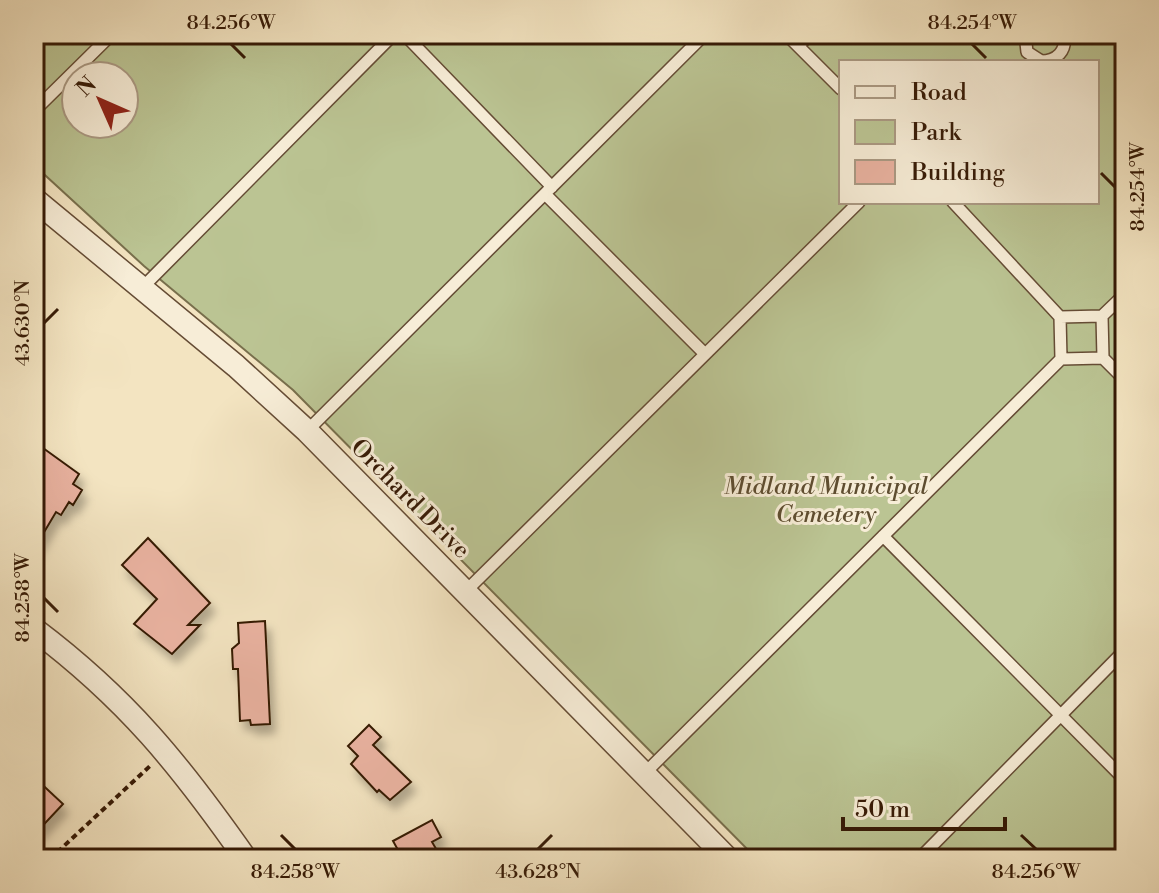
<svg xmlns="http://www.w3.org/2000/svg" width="1159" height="893" viewBox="0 0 1159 893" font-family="'Libre Bodoni',serif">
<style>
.green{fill:#bbc493;stroke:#786f4c;stroke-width:2;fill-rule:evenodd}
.building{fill:#e8b19f;stroke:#361a06;stroke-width:2;filter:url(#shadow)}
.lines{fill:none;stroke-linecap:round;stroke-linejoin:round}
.lane-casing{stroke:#654c35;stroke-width:14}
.street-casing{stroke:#654c35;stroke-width:25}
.path{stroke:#361a06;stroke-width:4;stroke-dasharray:6 4;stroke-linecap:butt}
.lane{stroke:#f7edd7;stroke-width:11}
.street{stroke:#f7edd7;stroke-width:22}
.ticks{fill:none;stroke:#361a06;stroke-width:3}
.labels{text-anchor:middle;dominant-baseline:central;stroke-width:6;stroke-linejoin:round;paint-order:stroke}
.park-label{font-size:24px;font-style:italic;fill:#5e4d30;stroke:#f7edd7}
.street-label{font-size:24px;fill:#361a06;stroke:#f7edd7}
.neatline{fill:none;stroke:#361a06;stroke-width:3}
.ticks-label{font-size:20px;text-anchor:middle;fill:#361a06}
</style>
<defs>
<filter id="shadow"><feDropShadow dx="5" dy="9" stdDeviation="4" flood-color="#0004"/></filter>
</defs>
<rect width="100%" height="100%" fill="#f3e4c1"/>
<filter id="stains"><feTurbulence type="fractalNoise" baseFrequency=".0025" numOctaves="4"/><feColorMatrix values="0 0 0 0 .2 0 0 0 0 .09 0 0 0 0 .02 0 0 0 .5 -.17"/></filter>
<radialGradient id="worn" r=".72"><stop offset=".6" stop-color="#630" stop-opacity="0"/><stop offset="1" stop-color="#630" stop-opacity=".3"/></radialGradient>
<path class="green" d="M42,34H1125V859H757L293,390L144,266L34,165V42ZM841,62H1097V202H841ZM76,76H124V124H76Z"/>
<path class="building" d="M43,448L79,474L73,484L82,490L73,505L69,502L61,515L56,512L34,549V463Z
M148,538L210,603L188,625H200L172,654L134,624L157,599L122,565Z
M265,621L270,724L251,725L250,720L240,721L238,669H233L232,649L239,643L238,623Z
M369,725L381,737L373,745L411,782L390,800L379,790L377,792L351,764L358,756L348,746Z
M34,777L63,804L34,835Z
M432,820L441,837L432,842L442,859H403L393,841Z"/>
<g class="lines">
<g class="lane-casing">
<path id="lane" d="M404,34L552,187
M786,34L841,89
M1025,34L1027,52L1041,61C1057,61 1067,51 1064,34
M798,45L812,34
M34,111L112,34
M545,194L705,354
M953,202L1060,317L1061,359L1103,358L1102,316L1060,317
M141,289L394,34
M1102,316L1125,294
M1103,358L1125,380
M307,431L705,34
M883,536L1125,780
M465,592L859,202
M644,774L1061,359
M919,859L1125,650"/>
</g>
<g class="street-casing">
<path id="street" d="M34,199L236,366L307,431L728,859
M34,629C127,699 180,765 246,859"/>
</g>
<path class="path" d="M50,859L150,766"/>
<use href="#lane" class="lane"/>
<use href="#street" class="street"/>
</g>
<path class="ticks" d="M231,44L245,58M972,44L986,58M1101,173L1115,187M44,323L58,309M44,598L58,612M281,835L295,849M1021,835L1036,849M538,849L552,835"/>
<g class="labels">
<g class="park-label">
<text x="826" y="487">Midland Municipal<tspan x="826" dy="28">Cemetery</tspan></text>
</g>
<g class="street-label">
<text transform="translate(410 499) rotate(45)">Orchard Drive</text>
</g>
</g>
<rect width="1159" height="893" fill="none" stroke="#f3e4c1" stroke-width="88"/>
<rect x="839" y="60" width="260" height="144" fill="#f7edd7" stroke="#aa9983" stroke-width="2"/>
<rect x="855" y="86" width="40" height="12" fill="#f7edd7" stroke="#aa9983" stroke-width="2"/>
<text x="911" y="100" font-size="24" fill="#361a06">Road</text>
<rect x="855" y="120" width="40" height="24" fill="#bbc493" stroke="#aa9983" stroke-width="2"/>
<text x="911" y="140" font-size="24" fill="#361a06">Park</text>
<rect x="855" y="160" width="40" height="24" fill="#e8b19f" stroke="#aa9983" stroke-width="2"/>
<text x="911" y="180" font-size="24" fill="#361a06">Building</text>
<g transform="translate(100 100) rotate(315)"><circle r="38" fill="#f7edd7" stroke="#aa9983" stroke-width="2"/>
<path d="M0-6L14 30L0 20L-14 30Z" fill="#8f2418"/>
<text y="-12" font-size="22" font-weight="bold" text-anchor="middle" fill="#361a06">N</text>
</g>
<path d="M843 817v12h162v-12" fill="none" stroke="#361a06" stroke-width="4"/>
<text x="855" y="817" font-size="24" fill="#361a06" stroke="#f7edd7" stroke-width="6" paint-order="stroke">50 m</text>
<rect x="44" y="44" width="1071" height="805" class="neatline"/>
<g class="ticks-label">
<text x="231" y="29">84.256°W</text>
<text x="972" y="29">84.254°W</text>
<text transform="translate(1137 187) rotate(-90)" y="7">84.254°W</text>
<text transform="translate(22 323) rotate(-90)" y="7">43.630°N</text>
<text transform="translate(22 598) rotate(-90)" y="7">84.258°W</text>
<text x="295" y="878">84.258°W</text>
<text x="538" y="878">43.628°N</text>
<text x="1036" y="878">84.256°W</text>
</g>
<rect width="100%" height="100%" filter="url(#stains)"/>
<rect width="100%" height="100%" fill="url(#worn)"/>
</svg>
